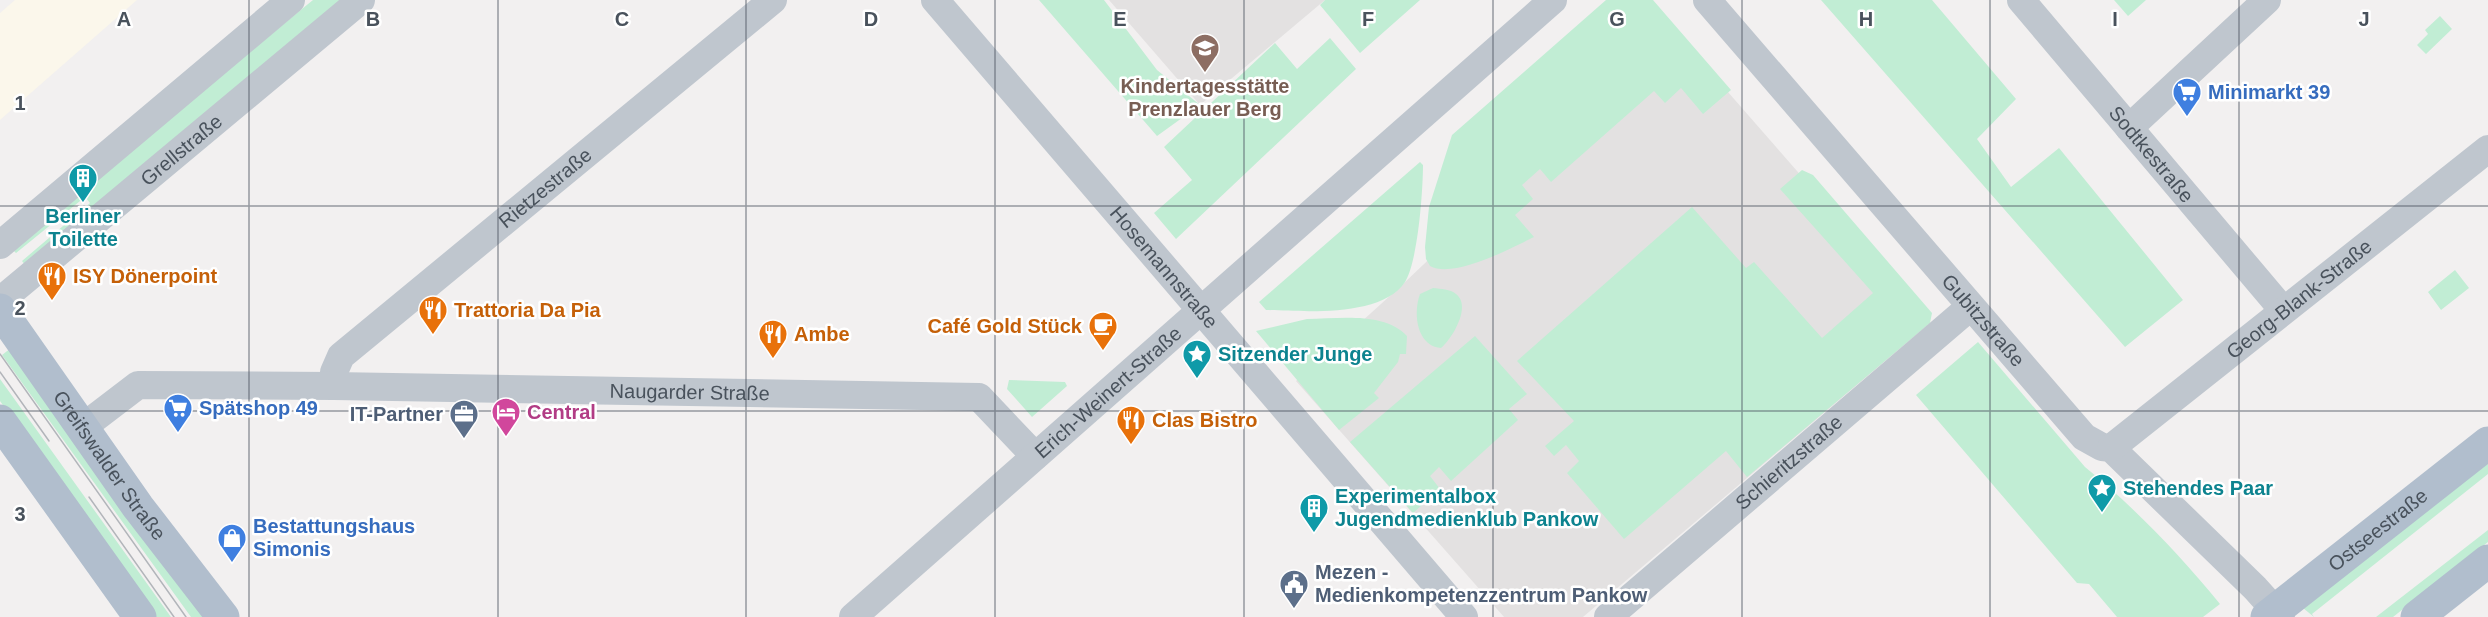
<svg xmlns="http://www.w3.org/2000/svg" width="2488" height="617" viewBox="0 0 2488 617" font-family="Helvetica,sans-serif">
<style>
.commercial{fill:#fbf7eb}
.education{fill:#e3e1e1}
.green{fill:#c1edd4}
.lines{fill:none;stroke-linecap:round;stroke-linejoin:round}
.minor{stroke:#bfc6ce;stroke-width:28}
.major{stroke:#b1becd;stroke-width:33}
.tram{stroke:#b2b5ba;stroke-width:1.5}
.grid{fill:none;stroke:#49525c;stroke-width:1.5;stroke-opacity:0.55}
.labels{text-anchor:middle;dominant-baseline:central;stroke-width:5;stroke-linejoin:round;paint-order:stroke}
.education-label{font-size:20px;font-weight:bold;fill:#785e54;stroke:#fff}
.shop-label{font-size:20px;font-weight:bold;fill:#366cbe;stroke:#fff;text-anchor:start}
.street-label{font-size:20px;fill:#49525c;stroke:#fff}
.culture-label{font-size:20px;font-weight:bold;fill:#0d838f;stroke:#fff;text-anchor:start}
.food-label{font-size:20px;font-weight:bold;fill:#c56008;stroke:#fff;text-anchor:start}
.hotel-label{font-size:20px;font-weight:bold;fill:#b23c85;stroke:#fff;text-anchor:start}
.service-label{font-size:20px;font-weight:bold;fill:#4e5e75;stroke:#fff;text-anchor:end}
.grid-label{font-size:20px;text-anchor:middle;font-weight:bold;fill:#49525c;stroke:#fff;stroke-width:5;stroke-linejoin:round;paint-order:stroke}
</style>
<rect width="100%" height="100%" fill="#f2f0f0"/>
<path class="commercial" d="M15,0H137L0,120V13Z"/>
<path class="education" d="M1109,0H1325L1200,105Z
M1672,28L1930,323L1583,617H1504L1296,381L1403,284Z"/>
<path class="green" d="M313,0H349L26,266L22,261L90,203L85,197L16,253L13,250L104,170Z
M1039,0H1104L1157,70L1200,105L1157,136Z
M1325,0H1420L1360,53L1320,5Z
M1606,0H1653L1731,90L1703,114L1681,88L1665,103L1654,91L1551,182L1540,169L1522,185L1533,199L1515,215L1534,237C1511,248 1454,279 1430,266L1426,259L1425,247L1429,207L1452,135Z
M1821,0H1932L2016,99L1977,139L2011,187L2059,148L2183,300L2125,347Z
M2114,0H2146L2128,16Z
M2440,16L2452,29L2426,54L2417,45L2428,34L2425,30Z
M1330,38L1356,69L1176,239L1154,213L1192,180L1164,147L1275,43L1297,69Z
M1420,162L1423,165C1423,191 1418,261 1405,282C1381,318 1303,311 1266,310L1259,302Z
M1802,170L1813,175L1932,313L1930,323L1747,477L1726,451L1624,539L1567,473L1579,461L1566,445L1554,456L1545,446L1574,421L1517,361L1692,207L1746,268L1754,262L1822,338L1873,293L1780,189Z
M2455,270L2469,288L2441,310L2428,292Z
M1433,288C1441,289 1450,289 1456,294C1472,306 1452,339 1441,348C1416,346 1413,312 1420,294Z
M1307,319C1337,319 1384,311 1407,336L1406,354H1400L1398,362L1374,393L1379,398L1339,430L1256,331Z
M1475,336L1527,394L1509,409L1518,420L1451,481L1439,467L1430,476L1440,489L1413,513L1350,442Z
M1978,342L2085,467C2134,507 2180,555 2220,604L2203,617H2117L2089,584L2077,583L1916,395Z
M11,348L205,617H191L2,355Z
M0,379L171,617H154L0,401Z
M1009,380L1065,382L1067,386L1032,417L1007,389Z
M2488,460V474L2312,614L2314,617L2303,608Z
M2488,530V542L2393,617H2376Z"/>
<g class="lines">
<g class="minor">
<path id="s1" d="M935,0L1464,617"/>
<path id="s2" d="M1707,0L2084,437L2102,447L2111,448L2255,588L2281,617"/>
<path id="s3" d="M2021,0L2283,310"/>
<path d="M2129,128L2267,0"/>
<path d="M0,245L291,0"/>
<path id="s4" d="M0,301L361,0"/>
<path id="s5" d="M334,386V372L341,356L773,0"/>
<path id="s6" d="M83,427L138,385L334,386L979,397L1035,456"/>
<path id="s7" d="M2111,448L2488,149"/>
<path id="s8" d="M853,617L1553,0"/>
<path id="s9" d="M1608,617L1970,307"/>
</g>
<g class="major">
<path id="s10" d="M0,310L138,507L223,617"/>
<path d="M0,421L140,617"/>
<path id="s11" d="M2267,617L2488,443"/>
<path d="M2417,617L2488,561"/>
</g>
<path class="tram" d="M0,354L186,617
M0,372L49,441
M89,497L174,617"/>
</g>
<path class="grid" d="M249,0V617M498,0V617M746,0V617M995,0V617M1244,0V617M1493,0V617M1742,0V617M1990,0V617M2239,0V617M0,206H2488M0,411H2488"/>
<defs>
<g id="school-pin" transform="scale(1.5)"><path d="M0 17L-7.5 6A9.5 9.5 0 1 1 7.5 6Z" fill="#8d6e63" stroke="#fff"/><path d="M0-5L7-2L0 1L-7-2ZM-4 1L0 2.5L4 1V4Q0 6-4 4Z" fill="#fff"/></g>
<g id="supermarket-pin" transform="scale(1.5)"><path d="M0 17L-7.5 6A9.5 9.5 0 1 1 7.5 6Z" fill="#3f7fe0" stroke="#fff"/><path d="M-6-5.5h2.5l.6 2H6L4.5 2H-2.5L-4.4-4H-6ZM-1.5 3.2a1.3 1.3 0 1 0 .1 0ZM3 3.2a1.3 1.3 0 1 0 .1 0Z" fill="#fff"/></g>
<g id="building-pin" transform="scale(1.5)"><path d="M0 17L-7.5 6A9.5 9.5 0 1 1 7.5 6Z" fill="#0f9aa8" stroke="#fff"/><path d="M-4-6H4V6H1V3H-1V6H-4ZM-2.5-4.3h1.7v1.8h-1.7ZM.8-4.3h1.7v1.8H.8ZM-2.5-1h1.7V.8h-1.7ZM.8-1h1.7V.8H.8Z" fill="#fff"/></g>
<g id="restaurant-pin" transform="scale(1.5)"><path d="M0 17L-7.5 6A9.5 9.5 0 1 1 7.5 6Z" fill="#e8710a" stroke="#fff"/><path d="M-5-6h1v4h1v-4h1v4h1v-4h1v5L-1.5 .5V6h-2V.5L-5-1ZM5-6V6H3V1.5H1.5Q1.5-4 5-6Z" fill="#fff"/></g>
<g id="cafe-pin" transform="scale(1.5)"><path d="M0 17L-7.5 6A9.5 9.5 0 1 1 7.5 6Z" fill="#e8710a" stroke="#fff"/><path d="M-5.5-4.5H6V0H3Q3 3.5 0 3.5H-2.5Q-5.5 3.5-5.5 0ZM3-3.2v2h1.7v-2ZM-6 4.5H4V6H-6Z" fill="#fff"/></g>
<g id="sight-pin" transform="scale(1.5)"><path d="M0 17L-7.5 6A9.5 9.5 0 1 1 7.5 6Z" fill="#0f9aa8" stroke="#fff"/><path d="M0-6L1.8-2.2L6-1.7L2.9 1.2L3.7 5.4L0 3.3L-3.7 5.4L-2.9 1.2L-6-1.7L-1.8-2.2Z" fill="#fff"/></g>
<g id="hotel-pin" transform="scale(1.5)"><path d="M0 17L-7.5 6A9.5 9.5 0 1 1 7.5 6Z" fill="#d1479c" stroke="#fff"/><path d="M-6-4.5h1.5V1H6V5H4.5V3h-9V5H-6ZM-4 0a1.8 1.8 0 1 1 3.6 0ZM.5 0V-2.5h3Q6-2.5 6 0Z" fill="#fff"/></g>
<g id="office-pin" transform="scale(1.5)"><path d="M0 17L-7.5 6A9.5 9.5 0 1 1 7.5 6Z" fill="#5c6f8a" stroke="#fff"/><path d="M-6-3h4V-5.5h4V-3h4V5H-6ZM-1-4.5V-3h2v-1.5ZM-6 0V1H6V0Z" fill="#fff"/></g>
<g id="shop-pin" transform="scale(1.5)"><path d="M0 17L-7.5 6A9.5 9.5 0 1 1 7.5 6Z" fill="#3f7fe0" stroke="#fff"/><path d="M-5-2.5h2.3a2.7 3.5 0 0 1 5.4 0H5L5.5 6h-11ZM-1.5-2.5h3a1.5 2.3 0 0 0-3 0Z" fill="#fff"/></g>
<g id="civic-pin" transform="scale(1.5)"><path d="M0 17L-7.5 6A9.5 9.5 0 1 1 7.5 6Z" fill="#5c6f8a" stroke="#fff"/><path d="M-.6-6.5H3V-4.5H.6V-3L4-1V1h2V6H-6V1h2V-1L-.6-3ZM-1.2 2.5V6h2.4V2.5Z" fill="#fff"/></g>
</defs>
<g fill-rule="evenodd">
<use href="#school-pin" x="1205" y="48"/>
<use href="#supermarket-pin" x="2187" y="92"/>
<use href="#building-pin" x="83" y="178"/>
<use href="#restaurant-pin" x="52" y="276"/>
<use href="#restaurant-pin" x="433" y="310"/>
<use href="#cafe-pin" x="1103" y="326"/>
<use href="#restaurant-pin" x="773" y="334"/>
<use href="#sight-pin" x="1197" y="354"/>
<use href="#supermarket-pin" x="178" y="408"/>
<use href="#hotel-pin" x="506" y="412"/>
<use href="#office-pin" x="464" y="414"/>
<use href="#restaurant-pin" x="1131" y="420"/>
<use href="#sight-pin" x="2102" y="488"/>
<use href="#building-pin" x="1314" y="508"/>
<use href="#shop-pin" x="232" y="538"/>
<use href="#civic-pin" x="1294" y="584"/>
</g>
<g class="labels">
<g class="education-label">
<text x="1205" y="86">Kindertagesstätte<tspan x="1205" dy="23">Prenzlauer Berg</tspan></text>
</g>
<g class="shop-label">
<text x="2208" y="92">Minimarkt 39</text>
<text x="199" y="408">Spätshop 49</text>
<text x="253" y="526">Bestattungshaus<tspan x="253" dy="23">Simonis</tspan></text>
</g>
<g class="street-label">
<text stroke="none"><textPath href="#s4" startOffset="236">Grellstraße</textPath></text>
<text stroke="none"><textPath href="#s3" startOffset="202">Sodtkestraße</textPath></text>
<text stroke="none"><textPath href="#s5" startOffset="296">Rietzestraße</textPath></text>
<text stroke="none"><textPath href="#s1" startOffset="352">Hosemannstraße</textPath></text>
<text stroke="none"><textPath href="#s7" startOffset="240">Georg-Blank-Straße</textPath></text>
<text stroke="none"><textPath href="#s2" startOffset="423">Gubitzstraße</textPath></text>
<text stroke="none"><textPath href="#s6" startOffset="621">Naugarder Straße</textPath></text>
<text stroke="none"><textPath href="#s8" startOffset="340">Erich-Weinert-Straße</textPath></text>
<text stroke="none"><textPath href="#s9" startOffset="238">Schieritzstraße</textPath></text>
<text stroke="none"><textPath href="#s10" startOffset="190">Greifswalder Straße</textPath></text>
<text stroke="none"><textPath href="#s11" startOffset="141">Ostseestraße</textPath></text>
</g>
<g class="culture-label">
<text x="83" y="216" text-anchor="middle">Berliner<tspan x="83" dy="23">Toilette</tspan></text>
<text x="1218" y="354">Sitzender Junge</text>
<text x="2123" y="488">Stehendes Paar</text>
<text x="1335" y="496">Experimentalbox<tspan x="1335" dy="23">Jugendmedienklub Pankow</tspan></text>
</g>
<g class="food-label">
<text x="73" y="276">ISY Dönerpoint</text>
<text x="454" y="310">Trattoria Da Pia</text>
<text x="1082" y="326" text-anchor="end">Café Gold Stück</text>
<text x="794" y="334">Ambe</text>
<text x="1152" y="420">Clas Bistro</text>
</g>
<g class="hotel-label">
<text x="527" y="412">Central</text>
</g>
<g class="service-label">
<text x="443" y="414">IT-Partner</text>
<text x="1315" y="572" text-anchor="start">Mezen -<tspan x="1315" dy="23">Medienkompetenzzentrum Pankow</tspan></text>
</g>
</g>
<g class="grid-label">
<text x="124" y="26">A</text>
<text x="373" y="26">B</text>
<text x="622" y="26">C</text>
<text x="871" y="26">D</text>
<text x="1120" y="26">E</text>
<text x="1368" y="26">F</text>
<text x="1617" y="26">G</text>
<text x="1866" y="26">H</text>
<text x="2115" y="26">I</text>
<text x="2364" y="26">J</text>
<text x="20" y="110">1</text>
<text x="20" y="315">2</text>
<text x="20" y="521">3</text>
</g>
</svg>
